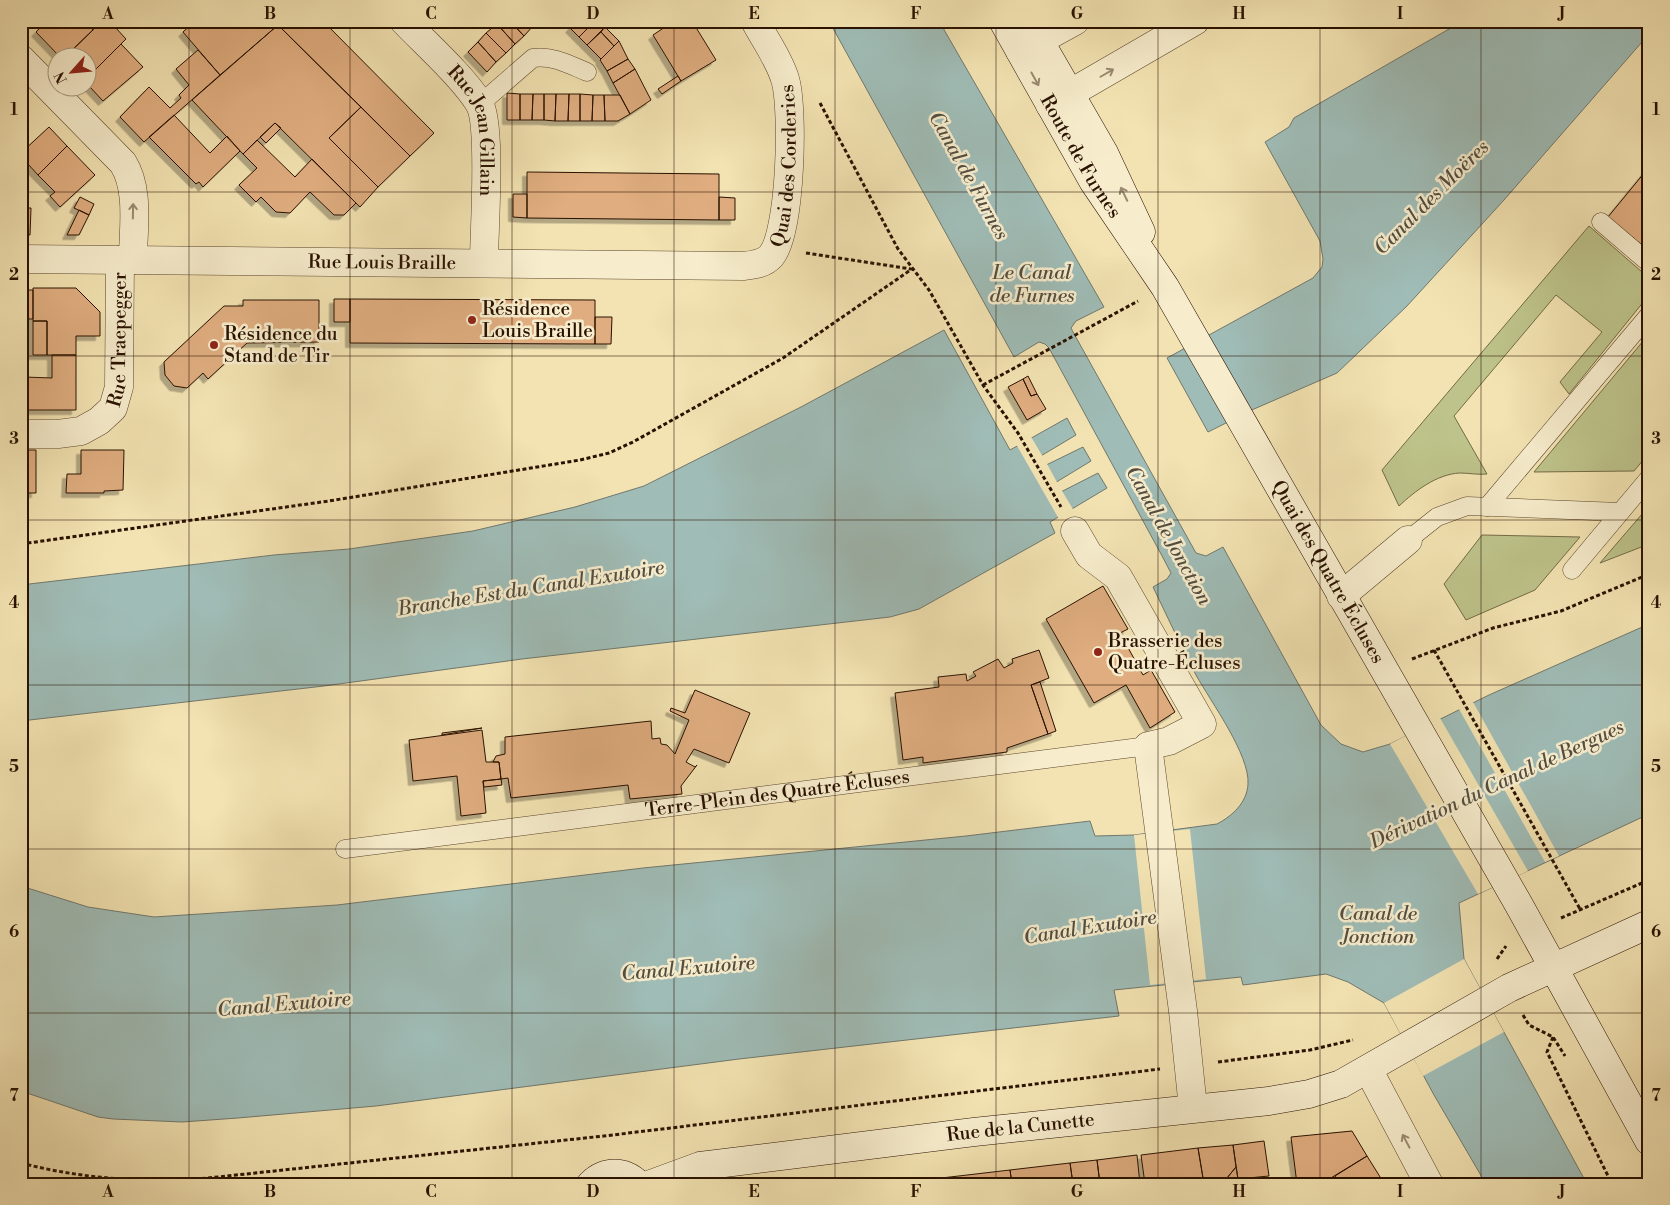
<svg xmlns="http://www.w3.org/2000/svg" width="1670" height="1205" viewBox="0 0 1670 1205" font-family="'Libre Bodoni',serif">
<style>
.green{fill:#bdc38a;stroke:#736a45}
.water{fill:#9fbcb6;stroke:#70786d}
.pier{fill:#f3e3b2}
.building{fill:#dfad7f;stroke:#291100;filter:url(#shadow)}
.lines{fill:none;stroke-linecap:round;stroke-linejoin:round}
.service-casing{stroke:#5c462c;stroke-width:19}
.minor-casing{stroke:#5c462c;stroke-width:29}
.tertiary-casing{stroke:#5c462c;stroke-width:29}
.secondary-casing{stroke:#291100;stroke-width:29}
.path{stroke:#291100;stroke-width:3;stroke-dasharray:4 2.5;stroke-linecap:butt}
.service{stroke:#f7edcd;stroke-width:18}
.minor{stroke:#f7edcd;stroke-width:28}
.tertiary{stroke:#f7edcd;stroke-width:28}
.secondary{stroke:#f7edcd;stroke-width:28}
.oneway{stroke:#9a8a71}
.grid{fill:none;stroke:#291100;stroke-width:1;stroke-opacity:0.55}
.poi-dot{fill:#8f2418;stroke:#f7edcd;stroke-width:2}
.labels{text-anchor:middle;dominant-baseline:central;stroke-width:5;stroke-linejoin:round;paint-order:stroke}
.street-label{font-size:19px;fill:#291100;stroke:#f7edcd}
.poi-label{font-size:19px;fill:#291100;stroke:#f7edcd;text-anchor:start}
.water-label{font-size:20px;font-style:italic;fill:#524d40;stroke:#f7edcd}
.neatline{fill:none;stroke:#291100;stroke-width:2}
.grid-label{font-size:16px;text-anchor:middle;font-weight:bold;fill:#291100}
</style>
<defs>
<filter id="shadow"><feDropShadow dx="-4.5" dy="4.5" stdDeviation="0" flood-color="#0004"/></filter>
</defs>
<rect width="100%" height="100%" fill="#f3e3b2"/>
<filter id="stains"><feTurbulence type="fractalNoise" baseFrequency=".004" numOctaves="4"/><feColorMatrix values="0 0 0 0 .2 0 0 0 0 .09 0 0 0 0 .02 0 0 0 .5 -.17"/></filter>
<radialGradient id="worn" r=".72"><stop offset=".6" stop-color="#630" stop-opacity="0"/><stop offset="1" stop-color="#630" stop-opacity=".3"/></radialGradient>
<path class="green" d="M1589,226L1649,278V295L1569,394L1560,382L1602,332L1556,295L1454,416L1487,474C1478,475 1469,473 1460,473C1437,474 1415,491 1399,506L1382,470Z
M1649,334V453L1634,471L1534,472Z
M1649,506V544L1600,563Z
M1482,535L1580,537L1535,590L1466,620L1444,584Z"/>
<path class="water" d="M829,21H939L1104,307L1076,321L1071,328L1073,332L1196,553L1206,556L1223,547L1321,725L1341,744L1363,752L1373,749L1390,744L1489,695L1649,624V814L1459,903L1464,959L1587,1184H1486L1434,1095L1384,1003L1348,982L1326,974L1243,985L1241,977L1114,990L1119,1016L739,1059L376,1106L238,1118L182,1122L113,1119L98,1117L21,1091V886L88,907L154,917L337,905L643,868L966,836L1090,821L1095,836L1134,835L1217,824C1232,816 1247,803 1248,784C1250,755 1211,702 1196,675C1181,646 1167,616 1153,587L1167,579L1171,573L1161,554L1049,348L1045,344L1039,342L1014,357Z
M1463,21H1649V34L1504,200L1407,306L1337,373L1254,409L1208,432L1167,358L1313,278L1322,267L1323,259L1320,241L1265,142L1289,127L1294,118Z
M944,330L1010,450L1067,418L1076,435L1029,463L1034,471L1083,447L1091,461L1045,489L1051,497L1098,473L1107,488L1050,522L1055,533L919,609L890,617L522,659L324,686L21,721V585L274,555L349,549L473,531L575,507L644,486L801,407Z"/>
<path class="pier" d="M1030,435L1043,457L1032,464L1034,468L1046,462L1058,484L1048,490L1051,494L1061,489L1074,511L1059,519L1016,444Z
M1473,702L1559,856L1545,862L1459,709Z
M1440,718L1528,871L1478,894L1390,744Z
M1190,829L1206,979L1150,985L1134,835Z
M1464,959L1504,1032L1423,1076L1384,1003Z"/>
<path class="building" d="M47,21H85L93,30L64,58H61L36,32Z
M102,21H116L118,24L115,27L126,39L88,77V58H64Z
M195,21H274L278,25L220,75L183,32Z
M274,21H323L434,133L410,156Z
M500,21H510L524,36L515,44L497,24Z
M510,21H529L533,26L524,36Z
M577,21H595L579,37L570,28Z
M595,21H600L605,27L587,45L579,37Z
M674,21H692L716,60L681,81L653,35Z
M497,24L515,44L506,53L486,33Z
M278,25L361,107L329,138L378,187L360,207L275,123L243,154L192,100Z
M605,27L619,41L614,46L601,32Z
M601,32L614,46L601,59L587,45Z
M486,33L506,53L496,62L478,42Z
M619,41L628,59L607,71L600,60Z
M478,42L496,62L487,72L468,52Z
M121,44L143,67L103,101L88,85V77Z
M198,50L220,75L144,142L120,117L149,87L170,108L181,98L179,95L189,85L176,69Z
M628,59L635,69L613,83L607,71Z
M635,69L651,100L630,114L613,83Z
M678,76L681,81L662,94L658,89Z
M507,93L520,94V120H507Z
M520,94H533L532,120H520Z
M533,94H544V120H532Z
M544,94H556L555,121L544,120Z
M556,94H569L568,121H555Z
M569,94H580V121H568Z
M580,94L593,95L592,121H580Z
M593,95H604L605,121H592Z
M604,95H620L630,114L618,121H605Z
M361,107L410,156L378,187L329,138Z
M174,115L210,153L227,136L240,151L203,187L199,182L196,184L149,137Z
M275,123L281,128L266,143L260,137Z
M49,127L67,146L38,175L27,163L21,169V153Z
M257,140L295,177L312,159L356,203L344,215H334L310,192L290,213L276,212L261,197L256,202L239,185L257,168L243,154Z
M67,146L95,175L60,207L50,196L55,192L38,175Z
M1649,167V251L1608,217Z
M527,172L719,174V220L527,218Z
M513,194H527V218L513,217Z
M80,197L94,204L89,215L74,208Z
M719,197L735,198V220H719Z
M21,208H31L30,235H21Z
M79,210L89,215L79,235H67Z
M33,288H76L100,312V336H76V355H47V321H33Z
M21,290H33V319H21Z
M334,299H350V322H334Z
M350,299L595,300V344L350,343Z
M243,300H319V342L247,343L208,379L203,373L187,388L174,386L165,375L164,362L224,306H243Z
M595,317H612L611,344H595Z
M33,321H47V355H33Z
M52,355H76V410H24V377L52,378Z
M1028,376L1037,394L1031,396L1023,379Z
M1023,379L1031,396L1037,394L1046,409L1027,420L1008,387Z
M21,450H36V493H21Z
M81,450H124L123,490L104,491V493H66L67,474H81Z
M1103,586L1128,629L1120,633L1143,675L1151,670L1175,712L1150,728L1126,685L1094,703L1046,619Z
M1039,650L1049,678L1031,685L1048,734L1007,748V752L923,763V757L903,760L895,693L939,687L938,677L966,674L967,681L976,676L973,672L998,659L1004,668L1013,663L1012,659Z
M1040,682L1056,731L1048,734L1031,685Z
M695,690L750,713L729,763L694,749L686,762L695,767L697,765L681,786L682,794L630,799L628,785L511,798L508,778L501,779L499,762H493L496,756L505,754V737L651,721L652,739L660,738L661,744L667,745L675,754L689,720L670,711L671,708L685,713Z
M482,728L442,735V733Z
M482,730L486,762H499L501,779L483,781L486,813L461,816L457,776L413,781L409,740Z
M501,779L502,785L484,787L483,781Z
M1352,1131L1367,1156L1321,1184H1297L1291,1137Z
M1264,1141L1269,1176L1238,1179L1233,1145Z
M1233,1145L1236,1167L1222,1184H1204L1198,1148Z
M1198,1148L1204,1184H1145L1141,1155Z
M1137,1155L1140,1184H1100L1097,1160Z
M1367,1156L1382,1180L1376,1184H1340L1335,1176Z
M1097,1160L1100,1184H1073L1070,1163Z
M1070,1163L1073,1184H1012L1010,1170Z
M1236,1167L1238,1179L1234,1184L1227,1178Z
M1010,1170L1012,1184H951L950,1177Z
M950,1177L951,1184H923V1180Z"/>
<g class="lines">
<g class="service-casing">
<g id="service">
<path d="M480,104L533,58C553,55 570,65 587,72"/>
<path d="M1601,222L1649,263"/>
<path d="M1487,507L1649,315"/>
<path d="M1408,540L1437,517L1467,506L1620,512"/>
<path d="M1572,570L1649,478"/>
<path id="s1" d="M345,849L1148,746"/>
</g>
</g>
<g class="minor-casing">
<g id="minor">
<path id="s2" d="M404,21C426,44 463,77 479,103C492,124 484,231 484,262"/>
<path d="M21,59L123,163C140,190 133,229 133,260"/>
<path id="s3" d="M21,259L743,266C753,265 764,264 771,256C791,233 794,108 785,79C779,59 765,40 755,21"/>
<path id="s4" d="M21,434H58L81,431L99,421L113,408L119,387L120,260"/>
<path d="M1075,531L1089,555L1118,577L1202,724L1169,741L1148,746L1183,1011L1193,1108"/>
<path d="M1341,596L1408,540"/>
<path d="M1368,1069L1429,1184"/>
</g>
</g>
<g class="tertiary-casing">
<path id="tertiary" d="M1020,51L1075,21
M1050,105L1195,21"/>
</g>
<g class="secondary-casing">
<g id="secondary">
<path id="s5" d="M1003,21L1093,181L1165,287L1519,905L1649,1141"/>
<path d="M1028,21L1104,153L1141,232"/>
<path d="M591,1184C605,1170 624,1170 638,1184"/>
<path id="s6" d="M651,1184L700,1166L974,1132L1269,1101L1309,1094L1341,1084L1509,988L1649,924"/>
</g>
</g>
<path class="path" d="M820,103L898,249L929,290L983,385L1018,433L1061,507
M806,253L911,269
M983,385L1138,301
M21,544L329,501L580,460L609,453L633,442L783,358L912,269
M1434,650L1580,909
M1412,659L1493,628L1561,611L1649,574
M1561,918L1649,880
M1497,959L1506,946
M1523,1015L1529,1025L1553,1037L1565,1056
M1553,1037L1547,1052L1612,1184
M1218,1062L1310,1050L1353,1040
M21,1163C83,1179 144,1183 208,1178L604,1136L1160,1069"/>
<use href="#service" class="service"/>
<use href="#minor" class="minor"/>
<use href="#tertiary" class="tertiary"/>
<use href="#secondary" class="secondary"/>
</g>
<defs><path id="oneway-shaft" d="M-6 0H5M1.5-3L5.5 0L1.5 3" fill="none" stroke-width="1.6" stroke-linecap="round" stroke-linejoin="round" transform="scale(1.25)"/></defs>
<g class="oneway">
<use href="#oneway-shaft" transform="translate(1107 73) rotate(-30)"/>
<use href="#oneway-shaft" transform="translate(1035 79) rotate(61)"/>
<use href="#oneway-shaft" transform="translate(1124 194) rotate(-116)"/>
<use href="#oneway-shaft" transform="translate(133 211) rotate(-89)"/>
<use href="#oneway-shaft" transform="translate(1406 1141) rotate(-118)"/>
</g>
<path class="grid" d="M189,21V1184M350,21V1184M512,21V1184M674,21V1184M835,21V1184M996,21V1184M1158,21V1184M1320,21V1184M1481,21V1184M21,192H1649M21,356H1649M21,520H1649M21,685H1649M21,849H1649M21,1013H1649"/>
<g class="poi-dot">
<circle cx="472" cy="320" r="5"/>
<circle cx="214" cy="345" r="5"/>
<circle cx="1098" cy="652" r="5"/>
</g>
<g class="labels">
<g class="street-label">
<text stroke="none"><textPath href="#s2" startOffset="136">Rue Jean Gillain</textPath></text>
<text stroke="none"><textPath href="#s5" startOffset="156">Route de Furnes</textPath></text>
<text stroke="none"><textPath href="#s3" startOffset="845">Quai des Corderies</textPath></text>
<text stroke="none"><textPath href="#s3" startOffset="361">Rue Louis Braille</textPath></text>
<text stroke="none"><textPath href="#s4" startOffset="169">Rue Traepegger</textPath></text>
<text stroke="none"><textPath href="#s5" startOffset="640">Quai des Quatre Écluses</textPath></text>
<text stroke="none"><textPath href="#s1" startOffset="436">Terre-Plein des Quatre Écluses</textPath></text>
<text stroke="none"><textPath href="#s6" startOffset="375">Rue de la Cunette</textPath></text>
</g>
<g class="poi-label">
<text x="482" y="309">Résidence<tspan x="482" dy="22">Louis Braille</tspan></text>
<text x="224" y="334">Résidence du<tspan x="224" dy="22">Stand de Tir</tspan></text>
<text x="1108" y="641">Brasserie des<tspan x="1108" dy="22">Quatre-Écluses</tspan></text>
</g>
<g class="water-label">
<text transform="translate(968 176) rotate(61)">Canal de Furnes</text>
<text transform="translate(1432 198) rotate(-45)">Canal des Moëres</text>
<text x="1032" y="273">Le Canal<tspan x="1032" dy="23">de Furnes</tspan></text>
<text transform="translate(1168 536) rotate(61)">Canal de Jonction</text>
<text transform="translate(531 589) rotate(-9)">Branche Est du Canal Exutoire</text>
<text transform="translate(1497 785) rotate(-25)">Dérivation du Canal de Bergues</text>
<text x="1378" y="914">Canal de<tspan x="1378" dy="23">Jonction</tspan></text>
<text transform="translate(1090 928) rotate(-9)">Canal Exutoire</text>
<text transform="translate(688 969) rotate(-5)">Canal Exutoire</text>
<text transform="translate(284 1005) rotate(-5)">Canal Exutoire</text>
</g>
</g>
<rect width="1670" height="1205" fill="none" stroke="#f3e3b2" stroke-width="55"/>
<g transform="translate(72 72) rotate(243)"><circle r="24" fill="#f7edcd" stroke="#a5957b"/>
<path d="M0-4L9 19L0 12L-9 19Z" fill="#8f2418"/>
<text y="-8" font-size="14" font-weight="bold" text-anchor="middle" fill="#291100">N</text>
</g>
<rect x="28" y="28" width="1614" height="1150" class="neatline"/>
<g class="grid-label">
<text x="108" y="19">A</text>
<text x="270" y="19">B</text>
<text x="431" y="19">C</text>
<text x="593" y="19">D</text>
<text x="754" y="19">E</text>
<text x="916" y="19">F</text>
<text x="1077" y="19">G</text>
<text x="1239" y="19">H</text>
<text x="1400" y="19">I</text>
<text x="1562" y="19">J</text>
<text x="14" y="115">1</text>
<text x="1656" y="115">1</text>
<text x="14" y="280">2</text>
<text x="1656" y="280">2</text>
<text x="14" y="444">3</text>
<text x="1656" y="444">3</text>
<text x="14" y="608">4</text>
<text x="1656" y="608">4</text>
<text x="14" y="772">5</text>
<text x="1656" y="772">5</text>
<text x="14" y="937">6</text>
<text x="1656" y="937">6</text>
<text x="14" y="1101">7</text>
<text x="1656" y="1101">7</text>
<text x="108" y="1197">A</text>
<text x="270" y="1197">B</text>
<text x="431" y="1197">C</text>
<text x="593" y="1197">D</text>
<text x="754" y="1197">E</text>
<text x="916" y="1197">F</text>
<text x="1077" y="1197">G</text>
<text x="1239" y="1197">H</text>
<text x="1400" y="1197">I</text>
<text x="1562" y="1197">J</text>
</g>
<rect width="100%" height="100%" filter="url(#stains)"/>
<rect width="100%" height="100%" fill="url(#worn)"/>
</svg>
